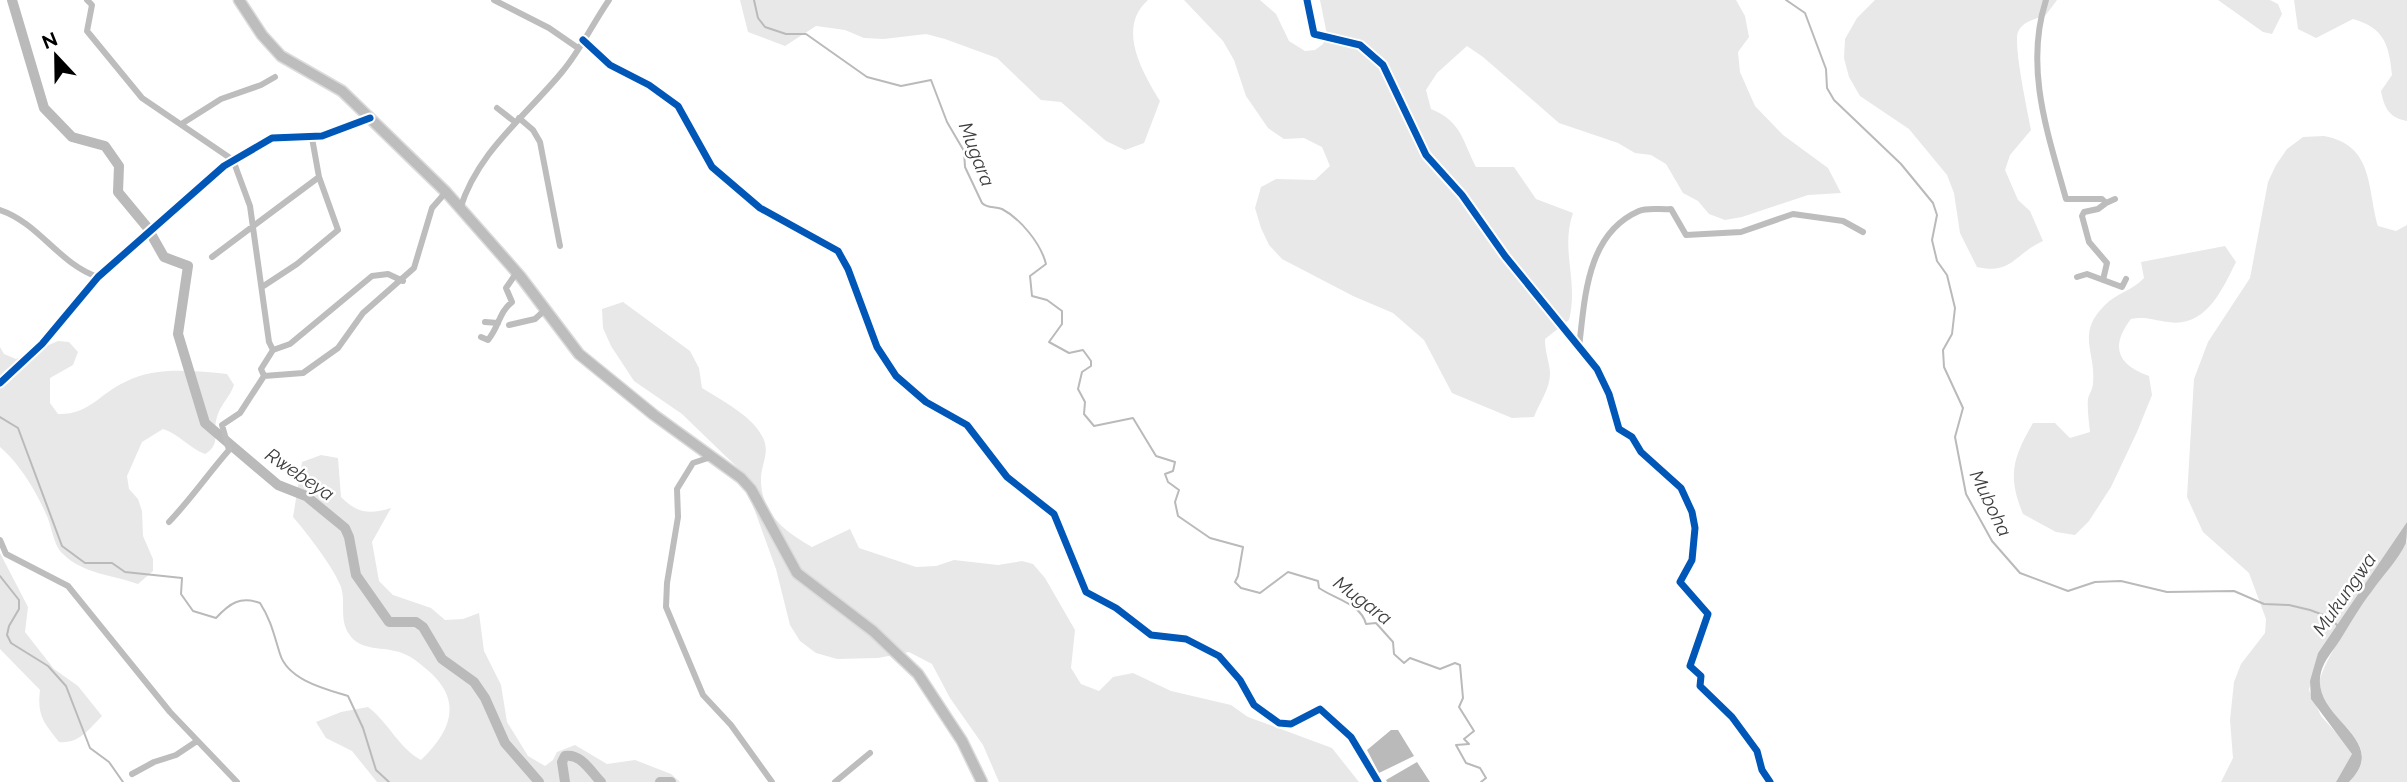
<svg xmlns="http://www.w3.org/2000/svg" width="2407" height="782" viewBox="0 0 2407 782" font-family="Raleway,sans-serif">
<style>
.green{fill:#e8e8e8}
.water{fill:#bababa}
.lines{fill:none;stroke-linecap:round;stroke-linejoin:round}
.stream{stroke:#bababa;stroke-width:2}
.river{stroke:#bababa;stroke-width:10}
.primary-casing{stroke:#dbdbdb;stroke-width:13}
.street{stroke:#bdbdbd;stroke-width:6}
.primary{stroke:#bdbdbd;stroke-width:10}
.cycleway-casing{stroke:#fff;stroke-width:11}
.cycleway{stroke:#0057b8;stroke-width:7}
.labels{text-anchor:middle;dominant-baseline:central;stroke-width:5;stroke-linejoin:round;paint-order:stroke}
.water-label{font-size:19px;font-style:italic;fill:#3d3d3d;stroke:#fff}
</style>
<rect width="100%" height="100%" fill="#fff"/>
<path class="green" d="M740,0H1148C1116,28 1143,73 1160,101L1144,143L1125,150L1106,141L1061,102L1041,100L997,58L945,39L926,34L884,39L864,38L845,30L816,26L785,46L748,32Z
M1184,0H1260L1276,14L1289,41L1305,51L1315,50L1323,44L1327,35L1320,0H1736L1745,16L1749,37L1738,52L1740,72L1755,106L1783,135L1828,168L1841,193L1808,195L1742,217L1725,220L1709,214L1698,201L1683,193L1666,164L1651,155L1635,153L1618,143L1559,123L1483,57L1467,46L1437,73L1426,90L1431,109C1462,122 1462,140 1476,167H1514L1536,199L1573,213C1560,251 1579,280 1569,320L1545,339C1545,354 1550,363 1550,374C1550,389 1539,403 1534,417L1512,418L1452,393L1424,340L1393,313L1353,296L1282,259L1269,245L1261,228L1255,208L1261,187L1276,179L1315,180L1330,166L1322,147L1304,138L1284,139L1268,128L1246,96L1234,60L1223,41Z
M1875,0H2057L2045,16C2035,19 2023,21 2018,32C2013,44 2028,114 2031,130L2010,155L2005,170L2018,200L2030,211L2043,241C2014,254 2012,275 1977,267L1960,233L1954,193L1947,175L1909,129L1860,96L1849,77L1844,58L1845,39L1857,18Z
M2218,0H2270L2278,4L2282,14L2272,34L2263,32Z
M2294,0H2407V121C2389,118 2384,107 2381,91L2392,75C2389,44 2384,28 2353,19L2316,38L2298,29Z
M2324,136C2374,145 2367,188 2378,226L2396,231L2407,225V522L2318,653L2309,690L2321,716L2348,746L2352,754L2336,782H2221L2233,758L2230,720L2234,682L2241,664L2265,633L2266,619L2249,573L2203,532L2187,497L2194,379L2208,342L2250,278L2268,182L2276,165L2287,149L2303,137Z
M2225,246L2236,262C2222,290 2206,328 2168,322C2153,320 2146,316 2131,319C2110,346 2117,365 2149,376L2152,395L2137,432L2111,487L2089,521L2075,535L2056,532L2023,514C2007,475 2013,458 2033,423H2055L2070,438L2090,432C2089,422 2087,409 2088,399C2089,394 2093,389 2093,383C2096,352 2076,334 2104,306C2116,293 2132,291 2144,278L2141,262Z
M623,302L690,351L699,368L702,388C721,400 755,417 764,440C769,454 762,463 761,477C760,513 784,531 812,547L850,529L859,548L916,567L936,566L954,560L998,565L1022,561L1033,564L1045,578L1075,630L1071,668L1081,684L1099,691L1113,677L1133,673L1171,691L1231,705L1248,717L1332,748L1359,782H999L983,745L950,698L932,664L909,652L878,658L837,659L816,653L800,641L790,625L776,569L740,470L682,414L634,381L611,346L603,328L602,309Z
M58,341L69,342L78,352L73,365L50,378V403L58,414C89,415 99,394 125,382C156,366 194,371 227,374L234,385C230,397 220,405 217,417C212,432 222,444 205,454C189,448 179,434 163,429L142,442L127,476L129,489L138,499L142,511L143,536L153,559V571L138,584C113,575 83,574 63,554C53,545 52,526 46,514C36,491 19,463 0,447V347L4,354L16,359Z
M321,455L338,458L341,497C357,513 369,515 391,508L372,542L379,581L393,595L431,608L445,620L463,619L479,613L484,651L501,685L507,722L528,756L545,766L553,760L557,752L575,745L607,764L635,760L671,774L680,782H377L352,751L326,738L316,722L341,712L368,707C389,723 398,747 421,760C449,733 463,704 432,674C423,666 413,657 402,653C384,646 360,652 349,634C339,619 346,603 341,587C334,568 307,533 293,517L302,462Z
M2407,542V782H2349C2389,742 2325,723 2319,688C2316,665 2389,562 2407,542Z
M0,553L28,607L25,632L54,669L78,686L102,716C88,730 79,744 59,742C43,722 37,715 40,690L0,649Z"/>
<path class="water" d="M2407,522C2407,528 2407,538 2406,543C2398,560 2383,575 2372,591C2360,606 2350,624 2340,640C2333,651 2324,660 2321,672C2309,719 2393,738 2349,782H2336L2352,754L2311,699L2310,681L2318,653Z
M1391,730H1398L1414,756L1379,773L1367,750Z
M1417,762L1430,782H1387L1386,780Z"/>
<g class="lines">
<path class="stream" d="M754,0L758,18L765,27L786,34H806L867,77L901,86L931,80L947,122L964,151L965,167L982,203C988,209 994,206 1002,209C1021,219 1041,244 1046,264L1030,276L1032,296L1047,300L1062,311V324L1049,342L1069,353L1083,350L1091,361V366L1082,372L1078,389L1085,402L1084,414L1094,426L1133,418L1156,456L1175,462L1173,471L1165,474L1168,482L1179,490L1175,502L1178,516L1210,538L1243,547L1238,576L1235,582L1241,588L1260,593L1288,572L1318,581L1319,588C1335,599 1361,604 1366,624L1376,623L1393,642L1394,654L1404,663L1410,658L1440,669L1455,663L1460,665L1463,698L1459,707L1474,731L1464,739L1469,744L1456,745L1466,763L1480,768L1486,778L1481,782
M1786,0L1805,13L1826,69L1827,88L1834,100L1901,164L1933,203L1937,215L1932,240L1937,261L1947,275L1955,308L1952,334L1943,350L1944,367L1963,408L1955,437L1966,494L1992,541L2020,573L2068,591L2095,582L2121,581L2167,592L2234,591L2264,604L2289,605L2310,610L2329,617L2339,627
M0,417L18,428L62,546L85,563H112L125,572L182,578L181,594L193,611L216,618C230,603 240,596 260,603C271,620 274,635 280,654C288,680 325,689 348,696L363,728L376,770L389,782
M0,576L19,600V609L9,626L7,635L11,643L48,666L66,686L90,748L109,762L123,782"/>
<path class="river" d="M12,0L44,108L72,137L105,146L119,166L118,192L147,227
M151,234L164,257L188,266L178,334L205,423L278,485L306,496L345,528L349,537L356,575L389,622H416L423,627L442,659L474,682L485,698L505,743L539,782
M565,782L562,762L565,756C581,753 591,772 601,782
M660,782H671"/>
<g class="primary-casing">
<path id="primary" d="M239,0L262,35L281,56L342,91L446,192L520,276L579,354L654,415L741,478L751,489L797,573L873,631L918,674L962,741L982,782"/>
</g>
<path class="street" d="M87,0L92,5L87,31L142,98L233,160L250,206L269,342L273,350L261,369L264,376
M494,0L549,28L578,48
M1307,0L1314,34L1360,45L1383,65L1426,155L1462,195L1505,256L1597,369L1609,394L1619,429L1632,437L1641,452L1681,488L1692,512L1695,528L1692,560L1680,582L1708,614L1690,666L1701,676L1700,686L1732,717L1757,751L1762,770L1770,782
M2046,0C2024,68 2048,134 2066,199H2102L2106,203L2115,199
M583,40L610,65L649,85L678,106L712,167L760,208L838,251L848,269L877,347L896,376L926,402L967,425L1007,477L1054,514L1086,592L1116,608L1151,635L1186,639L1219,656L1240,680L1254,705L1279,723L1291,724L1320,709L1351,737L1378,782
M497,108L515,122
M519,118L533,130L540,142L560,246
M183,123L221,99L261,85L275,77
M460,209C478,151 525,117 562,72C580,51 593,23 609,0
M0,210C39,223 59,264 98,277
M212,257L319,177
M2077,277L2087,274L2122,287L2126,279
M2103,280L2107,263L2089,242L2082,216L2084,212L2098,209L2106,203
M262,287L297,264L338,230L319,177L312,138
M485,322L498,323
M509,325L535,319L545,310
M481,337L488,340C499,327 499,312 512,302L506,288L517,272
M1579,347C1585,299 1586,234 1639,211C1648,207 1661,210 1671,209L1686,235L1741,232L1793,214L1843,221L1863,232
M273,350L290,344L372,276L388,274L403,281
M0,383L42,344L98,277L224,166L272,138L322,136L370,118
M711,457L693,463L677,489L678,517L667,583L666,607L703,695L731,725L772,782
M169,522C191,499 208,474 229,450L222,425L240,413L264,376L303,373L338,348L363,313L414,268L432,208L446,192
M0,540L6,554L68,586L170,712L237,782
M132,774L154,762L176,755L197,741
M835,782L870,753"/>
<use href="#primary" class="primary"/>
<g class="cycleway-casing">
<path id="cycleway" d="M1307,0L1314,34L1360,45L1383,65L1426,155L1462,195L1505,256L1597,369L1609,394L1619,429L1632,437L1641,452L1681,488L1692,512L1695,528L1692,560L1680,582L1708,614L1690,666L1701,676L1700,686L1732,717L1757,751L1762,770L1770,782
M583,40L610,65L649,85L678,106L712,167L760,208L838,251L848,269L877,347L896,376L926,402L967,425L1007,477L1054,514L1086,592L1116,608L1151,635L1186,639L1219,656L1240,680L1254,705L1279,723L1291,724L1320,709L1351,737L1378,782
M0,383L42,344L98,277L224,166L272,138L322,136L370,118"/>
</g>
<use href="#cycleway" class="cycleway"/>
</g>
<g class="labels">
<g class="water-label">
<text transform="translate(977 154) rotate(69)">Mugara</text>
<text transform="translate(300 474) rotate(34)">Rwebeya</text>
<text transform="translate(1991 503) rotate(64)">Muboha</text>
<text transform="translate(2344 594) rotate(-55)">Mukungwa</text>
<text transform="translate(1363 600) rotate(37)">Mugara</text>
</g>
</g>
<g transform="translate(56 56) rotate(338)" stroke="#ffffff" stroke-width="5" paint-order="stroke">
<path d="M0-5L12 26L0 18L-12 26Z" fill="#000000"/>
<text y="-10" font-size="19" font-weight="bold" text-anchor="middle" fill="#000000">N</text>
</g>
</svg>
